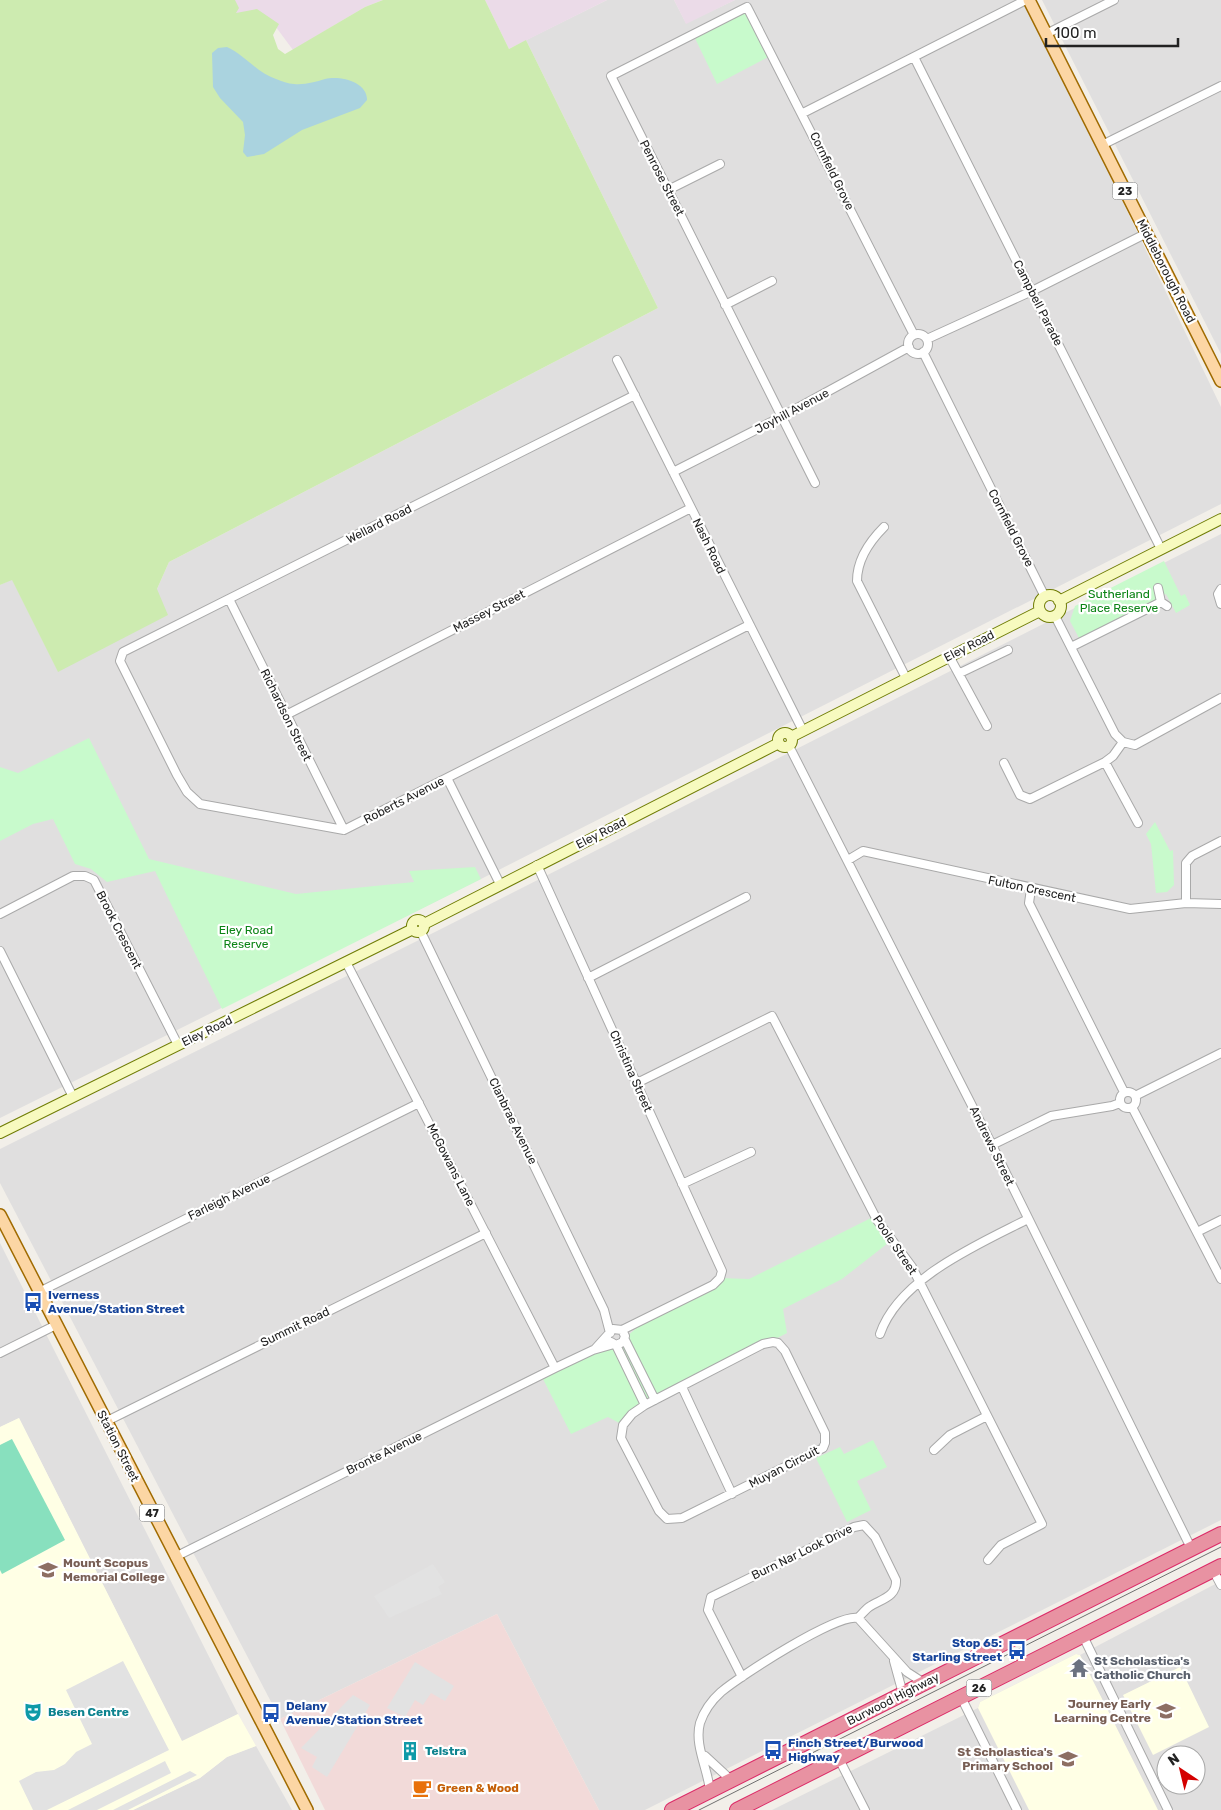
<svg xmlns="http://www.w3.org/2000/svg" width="1221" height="1810" viewBox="0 0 1221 1810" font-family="Rubik,sans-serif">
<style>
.residential{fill:#e0dfdf;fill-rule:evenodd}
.commercial{fill:#f2dad9}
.industrial{fill:#ebdbe8}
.education{fill:#ffffe5}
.grass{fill:#cdebb0}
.park{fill:#c8facc}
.pitch{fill:#88e0be}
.parking{fill:#e2e2e2}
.water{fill:#aad3df}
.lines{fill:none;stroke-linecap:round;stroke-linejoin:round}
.street-casing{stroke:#a9a9a9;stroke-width:10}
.secondary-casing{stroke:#707d05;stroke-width:12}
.primary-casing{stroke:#a06b00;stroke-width:14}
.highway-casing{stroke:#dc2a67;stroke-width:16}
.street{stroke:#fff;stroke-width:8}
.secondary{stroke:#f7fabf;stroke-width:10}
.primary{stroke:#fcd6a4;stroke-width:11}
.highway{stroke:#e892a2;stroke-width:14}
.tram{stroke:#707070;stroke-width:1}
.labels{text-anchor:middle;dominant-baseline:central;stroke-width:4.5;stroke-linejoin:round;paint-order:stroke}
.shield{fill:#fff;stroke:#646464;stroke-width:1}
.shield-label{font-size:11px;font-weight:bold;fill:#222}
.street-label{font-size:12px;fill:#222;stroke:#fff}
.park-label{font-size:12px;fill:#0c8416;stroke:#fff}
.transit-label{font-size:12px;font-weight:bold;fill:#164399;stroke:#fff;text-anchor:start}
.education-label{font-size:12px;font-weight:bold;fill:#785e54;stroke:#fff;text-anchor:end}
.worship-label{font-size:12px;font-weight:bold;fill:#5b616d;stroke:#fff;text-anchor:start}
.culture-label{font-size:12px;font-weight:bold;fill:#0d838f;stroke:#fff;text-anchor:start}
.food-label{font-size:12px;font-weight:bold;fill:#c56008;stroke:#fff;text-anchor:start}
</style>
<rect width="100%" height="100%" fill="#f2efe9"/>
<path class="residential" d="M607,0H674L686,23L735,0H1026L1221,407V504L481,879L0,1118V585L12,579L58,671L157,589L169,562L658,308L526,40Z
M1042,0H1221V354Z
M1221,534V1520L645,1810H599L497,1614L280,1719L0,1183V1149L437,931Z
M0,1243L238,1714L182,1742L19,1418L0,1427Z
M1221,1581V1810H772L978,1708L980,1702L1076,1654L1080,1655ZM1166,1755H1196V1785H1166Z
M256,1746L292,1810H133L200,1778L227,1757Z"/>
<path class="commercial" d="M497,1614L599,1810H325L280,1719Z"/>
<path class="industrial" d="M226,0H383L365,7L293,50L270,19L235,13Z
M485,0H607L509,49Z
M674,0H735L686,24Z"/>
<path class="education" d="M19,1418L182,1741L238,1714L256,1746L227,1757L200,1778L133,1810H0V1427Z
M1076,1654L1080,1655L1158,1810H1029L978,1708L980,1702Z
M1180,1667L1209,1727L1153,1755L1123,1695Z"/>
<path class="grass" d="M0,0H235L239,8L236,13L257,9L279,24L273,35L278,49L285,54L365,7L383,0H485L509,49L526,40L658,308L169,562L157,589L168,615L58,672L12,580L0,585Z"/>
<path class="park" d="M747,7L772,55L717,84L693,34Z
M1164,561L1181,596L1185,594L1190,605L1176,613L1166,594L1079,638L1070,621L1075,606Z
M89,738L149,859L296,894L414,882L409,871L475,867L481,879L222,1009L155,871L107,882L91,869L75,864L53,819L33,824L0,841V767L18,773Z
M1155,822L1170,851L1173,850L1174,885L1167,892L1156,893L1151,844L1146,834Z
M875,1216L892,1240L842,1279L783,1309L787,1333L655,1400L623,1425L608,1417L571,1434L543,1379L625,1338L649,1317L720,1278L749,1279Z
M873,1440L887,1467L857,1481L871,1510L847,1522L816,1458L840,1447L844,1454Z"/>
<path class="pitch" d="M12,1439L65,1540L2,1574L0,1570V1445Z"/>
<path class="parking" d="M433,1564L445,1582L438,1587L442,1594L389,1618L374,1596Z
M123,1661L169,1750L47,1810H33L19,1781L36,1772L54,1770L65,1764L76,1752L92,1744L66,1690Z
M415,1662L454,1686L445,1701L431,1693L423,1705L415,1700L405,1717L387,1708Z
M353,1695L370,1705L327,1777L312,1767L317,1757L301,1748Z
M165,1761L171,1773L97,1810H68Z
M190,1771L197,1775L128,1810H113Z"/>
<path class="water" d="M227,47C245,55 257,73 276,79C282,81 288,84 294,84C305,85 315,82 325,79C340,75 368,82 367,100L360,108L302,130L264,154L247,157L243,152L245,135L243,122L220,98L213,87L212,53L218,48Z"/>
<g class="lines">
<g class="street-casing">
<path id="street" d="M747,7L611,76L815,483
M747,7L914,335
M1046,34L1114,0
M914,57L1161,549
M803,113L1026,0
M1102,145L1221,86
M668,190L720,164
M725,305L772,281
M908 344a10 10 0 1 1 20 0a10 10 0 1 1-20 0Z
M927,339L1032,291L1147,233
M923,352L1045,597
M617,360L803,731
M635,395L123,652L120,661L177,775L187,792L200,804L344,830L749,625
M673,472L781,417L909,347
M884,527C869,542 857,560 857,581L906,678
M1158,588L1161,602
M1221,589L1218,594L1221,604
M229,599L344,830
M1055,616L1115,734L1123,742
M1071,647L1161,602L1167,606
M949,656L987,726
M960,673L1008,650
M286,715L691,508
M1123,742L1135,745L1221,698
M789,746L992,1145L1191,1548
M1105,762L1138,823
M1004,763L1020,795L1030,799L1105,762L1113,756L1123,742
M447,778L500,884
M848,860L863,851L1130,909L1186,903L1221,904
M537,865L722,1271L720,1278L713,1285L622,1330
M1031,889L1029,903L1124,1092
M1186,903V863L1192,856L1221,841
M0,914L73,876H85L94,880L178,1045
M421,932L604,1310L610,1333
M0,951L73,1097
M346,962L555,1368
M588,978L746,897
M637,1083L772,1016L877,1220L912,1267L1042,1524L1001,1545L988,1560
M1120 1100a8 8 0 1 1 16 0a8 8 0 1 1-16 0Z
M1135,1096L1221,1053
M1132,1107L1221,1279
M992,1145L1051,1116L1112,1106L1120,1103
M682,1184L751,1152
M1197,1232L1221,1220
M39,1292L419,1103
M880,1334C899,1278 979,1244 1028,1219
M625,1340L655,1400
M773,1342L778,1343L785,1351L825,1433V1443L823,1448L682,1518L667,1519L659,1511L621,1438L623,1425L632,1414L645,1405L763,1344Z
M616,1345L645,1405
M595,1349L613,1329L622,1330L625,1336L623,1342L616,1345L611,1342
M0,1353L56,1325
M682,1387L732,1494
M105,1422L486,1233
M934,1450L950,1435L987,1416
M175,1557L555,1368L593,1350L614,1344
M1213,1570L1221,1585
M1083,1636L1168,1810
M894,1661L903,1694
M742,1677L708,1610L711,1597L854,1527L864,1525L875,1537L896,1580C897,1597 881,1599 869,1607C865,1610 862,1614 858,1618
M961,1697L1017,1810
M705,1756L731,1780
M839,1759L865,1810
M710,1791C708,1769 694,1745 700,1723C704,1711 712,1700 721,1692C740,1676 837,1613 858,1618L907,1672L924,1683"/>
</g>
<g class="secondary-casing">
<path id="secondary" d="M1039 606a11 11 0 1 1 22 0a11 11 0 1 1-22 0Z
M1059,601L1221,519
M778 740a7 7 0 1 1 14 0a7 7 0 1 1-14 0Z
M791,737L1040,611
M412 926a6 6 0 1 1 12 0a6 6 0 1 1-12 0Z
M424,924L779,743
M0,1133L413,929"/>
</g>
<g class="primary-casing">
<path id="primary" d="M1029,0L1221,381
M0,1215L307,1810"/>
</g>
<g class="highway-casing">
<path id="highway" d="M672,1810L1221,1534
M737,1810L1221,1566"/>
</g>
<use href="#street" class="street"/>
<use href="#secondary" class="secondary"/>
<use href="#primary" class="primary"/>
<use href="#highway" class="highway"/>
<path class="tram" d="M699,1810L1221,1547"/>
</g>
<defs>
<g id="bus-bare" transform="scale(1.5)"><path d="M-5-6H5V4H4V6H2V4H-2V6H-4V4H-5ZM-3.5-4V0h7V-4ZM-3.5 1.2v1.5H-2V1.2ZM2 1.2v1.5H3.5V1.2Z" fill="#1a4fb4" stroke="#fff" stroke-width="2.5" paint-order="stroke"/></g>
<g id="school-bare" transform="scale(1.5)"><path d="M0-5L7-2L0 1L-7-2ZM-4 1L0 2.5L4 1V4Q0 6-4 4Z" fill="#8d6e63" stroke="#fff" stroke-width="2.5" paint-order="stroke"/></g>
<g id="temple-bare" transform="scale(1.5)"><path d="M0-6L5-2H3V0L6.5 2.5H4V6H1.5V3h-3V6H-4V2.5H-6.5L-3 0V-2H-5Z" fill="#6b7280" stroke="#fff" stroke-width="2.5" paint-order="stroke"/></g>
<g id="theatre-bare" transform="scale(1.5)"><path d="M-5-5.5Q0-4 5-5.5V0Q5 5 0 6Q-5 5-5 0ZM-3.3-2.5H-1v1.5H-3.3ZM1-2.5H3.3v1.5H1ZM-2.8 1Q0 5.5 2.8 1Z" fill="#0f9aa8" stroke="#fff" stroke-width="2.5" paint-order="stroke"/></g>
<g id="building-bare" transform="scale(1.5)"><path d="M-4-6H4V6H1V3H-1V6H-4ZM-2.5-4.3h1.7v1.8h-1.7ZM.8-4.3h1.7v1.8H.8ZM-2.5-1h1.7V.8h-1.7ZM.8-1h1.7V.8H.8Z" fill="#0f9aa8" stroke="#fff" stroke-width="2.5" paint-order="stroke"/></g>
<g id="cafe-bare" transform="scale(1.5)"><path d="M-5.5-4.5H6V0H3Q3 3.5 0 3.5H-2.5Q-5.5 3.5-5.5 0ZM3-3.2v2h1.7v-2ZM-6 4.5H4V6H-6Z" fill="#e8710a" stroke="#fff" stroke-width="2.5" paint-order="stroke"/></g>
</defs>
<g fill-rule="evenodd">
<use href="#bus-bare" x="33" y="1302"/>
<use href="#school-bare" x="48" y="1570"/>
<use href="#bus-bare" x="1017" y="1650"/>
<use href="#temple-bare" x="1079" y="1668"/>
<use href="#school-bare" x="1166" y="1711"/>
<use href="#theatre-bare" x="33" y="1712"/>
<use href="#bus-bare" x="271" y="1713"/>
<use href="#bus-bare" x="773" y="1750"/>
<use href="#building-bare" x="410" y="1751"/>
<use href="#school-bare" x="1068" y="1759"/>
<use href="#cafe-bare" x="422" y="1788"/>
</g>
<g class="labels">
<g class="shield">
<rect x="1112.5" y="182.5" width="25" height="17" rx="4"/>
<rect x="139.5" y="1504.5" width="25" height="17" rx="4"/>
<rect x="966.5" y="1679.5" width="25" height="17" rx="4"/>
</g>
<g class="shield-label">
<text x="1125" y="191">23</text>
<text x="152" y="1513">47</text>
<text x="979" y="1688">26</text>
</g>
<g class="street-label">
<text transform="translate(832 171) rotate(64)">Cornfield Grove</text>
<text transform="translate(662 178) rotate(63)">Penrose Street</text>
<text transform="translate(1166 271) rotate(63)">Middleborough Road</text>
<text transform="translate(1038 303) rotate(63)">Campbell Parade</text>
<text transform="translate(792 411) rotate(-28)">Joyhill Avenue</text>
<text transform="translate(379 524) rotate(-27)">Wellard Road</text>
<text transform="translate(1011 528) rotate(63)">Cornfield Grove</text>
<text transform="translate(709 546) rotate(64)">Nash Road</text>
<text transform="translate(489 611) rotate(-27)">Massey Street</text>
<text transform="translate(969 646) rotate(-27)">Eley Road</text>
<text transform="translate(286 715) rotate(64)">Richardson Street</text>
<text transform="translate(404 800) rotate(-27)">Roberts Avenue</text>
<text transform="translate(601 833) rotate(-27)">Eley Road</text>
<text transform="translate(1032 889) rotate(12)">Fulton Crescent</text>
<text transform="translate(119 930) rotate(63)">Brook Crescent</text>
<text transform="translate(207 1031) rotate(-26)">Eley Road</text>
<text transform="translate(631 1071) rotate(66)">Christina Street</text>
<text transform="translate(513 1121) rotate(64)">Clanbrae Avenue</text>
<text transform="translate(992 1146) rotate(64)">Andrews Street</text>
<text transform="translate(451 1165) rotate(63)">McGowans Lane</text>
<text transform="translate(229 1197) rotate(-26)">Farleigh Avenue</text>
<text transform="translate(895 1245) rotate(56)">Poole Street</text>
<text transform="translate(295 1327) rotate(-26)">Summit Road</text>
<text transform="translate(118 1446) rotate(63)">Station Street</text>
<text transform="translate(384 1453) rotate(-26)">Bronte Avenue</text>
<text transform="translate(784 1467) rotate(-27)">Muyan Circuit</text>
<text transform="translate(802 1552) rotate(-26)">Burn Nar Look Drive</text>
<text transform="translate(893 1699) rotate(-27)">Burwood Highway</text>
</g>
<g class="park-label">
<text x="1119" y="594">Sutherland<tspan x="1119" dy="14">Place Reserve</tspan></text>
<text x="246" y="930">Eley Road<tspan x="246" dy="14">Reserve</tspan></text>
</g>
<g class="transit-label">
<text x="48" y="1295">Iverness<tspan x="48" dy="14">Avenue/Station Street</tspan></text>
<text x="1002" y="1643" text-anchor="end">Stop 65:<tspan x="1002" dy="14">Starling Street</tspan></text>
<text x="286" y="1706">Delany<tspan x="286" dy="14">Avenue/Station Street</tspan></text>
<text x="788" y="1743">Finch Street/Burwood<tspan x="788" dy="14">Highway</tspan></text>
</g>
<g class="education-label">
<text x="63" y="1563" text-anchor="start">Mount Scopus<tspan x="63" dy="14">Memorial College</tspan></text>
<text x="1151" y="1704">Journey Early<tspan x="1151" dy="14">Learning Centre</tspan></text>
<text x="1053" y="1752">St Scholastica's<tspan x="1053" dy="14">Primary School</tspan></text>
</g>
<g class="worship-label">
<text x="1094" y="1661">St Scholastica's<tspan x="1094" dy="14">Catholic Church</tspan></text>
</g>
<g class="culture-label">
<text x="48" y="1712">Besen Centre</text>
<text x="425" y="1751">Telstra</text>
</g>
<g class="food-label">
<text x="437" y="1788">Green &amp; Wood</text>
</g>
</g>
<g transform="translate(1181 1770) rotate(325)"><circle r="24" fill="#ffffff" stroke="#a7a7a7"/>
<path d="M0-4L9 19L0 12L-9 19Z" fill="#d40000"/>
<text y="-8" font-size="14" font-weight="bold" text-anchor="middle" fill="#222222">N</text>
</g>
<path d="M1046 38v8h132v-8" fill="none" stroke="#222222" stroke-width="2.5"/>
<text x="1054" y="38" font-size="15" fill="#222222" stroke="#ffffff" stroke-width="4" paint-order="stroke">100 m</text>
</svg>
